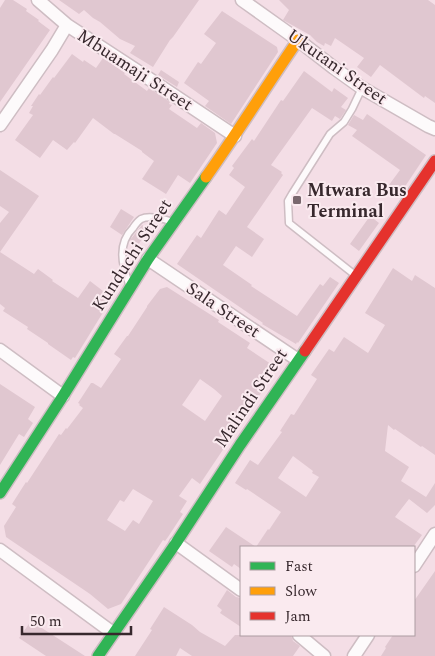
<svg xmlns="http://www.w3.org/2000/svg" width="435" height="656" viewBox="0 0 435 656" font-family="Spectral,serif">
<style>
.building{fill:#e0c7d0;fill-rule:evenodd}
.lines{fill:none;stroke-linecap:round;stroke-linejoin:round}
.lane-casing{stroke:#cebdc3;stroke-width:9}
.street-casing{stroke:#cebdc3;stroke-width:15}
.fast-casing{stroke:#cebdc3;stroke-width:14}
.slow-casing{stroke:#cebdc3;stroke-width:14}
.jam-casing{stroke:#cebdc3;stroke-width:14}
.lane{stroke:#fdfafb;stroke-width:6}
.street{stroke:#fdfafb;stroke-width:12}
.fast{stroke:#30b455;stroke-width:11}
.slow{stroke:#ff9f0a;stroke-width:11}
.jam{stroke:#e5322d;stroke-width:11}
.poi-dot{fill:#79686e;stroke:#faeaef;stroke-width:2}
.labels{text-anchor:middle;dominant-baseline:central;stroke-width:4;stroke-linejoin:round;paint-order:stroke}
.street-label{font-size:18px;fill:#37282d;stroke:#faeaef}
.poi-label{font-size:18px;font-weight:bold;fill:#37282d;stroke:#faeaef;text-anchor:start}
</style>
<rect width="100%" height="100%" fill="#f4dee6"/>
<path class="building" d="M5,0H13L27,9L26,11L39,20L38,21L50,30L0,102V8Z
M59,0H199L173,37L170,40L153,67L130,53L135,46L120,39L100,22L93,18L84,10L79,14Z
M279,0H428L435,5V103L425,96L424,98L380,65L371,77L357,67L364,58L335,38L331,46L325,43L324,46L317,42L310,35L283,20L289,10Z
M222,11L277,47L278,52L231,124L205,106L209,101L184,83L198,62L201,64L216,43L204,34Z
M72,54L83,62L84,60L96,68L103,58L125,73L124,74L147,91L149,88L170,102L169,104L172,105L169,109L197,128L201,123L215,133L217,143L190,183L178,175L166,194L142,179L154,161L142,152V151L115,134H114L93,118L75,143L74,142L67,150L53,140L40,158L15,140L33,115L29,113L33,106H31L39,94L40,95L53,77L54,78Z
M161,70L179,82L177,87L158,75Z
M304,71L332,92L334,88L348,98L341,107L346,110L340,119L335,116L332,121L312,108L271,165L282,172L281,173L283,175L247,227L264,239L252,257L236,246L223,265L252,285L251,286L297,316L320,284L323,286L330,277L339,283L298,343L297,342L296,344L262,324L263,323L177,264L197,235L201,238L219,210L226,215L245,187L229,175L234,168L232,166L252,139L254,141L281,100L283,101Z
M367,114L426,155L398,197L386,189L400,170L352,136L357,130L348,125L354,115L363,120Z
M0,170L39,196L0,252V223L9,212L0,206Z
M121,209L134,217L122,235L110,227Z
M370,216L379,223L359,251L350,244Z
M142,225L149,229L138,245L130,240Z
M0,252L34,274L38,269L53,280L52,281L78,298L90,281L103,291L108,285L116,291L102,311L103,312L102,314L75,358L73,357L71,360L48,344V343L27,329L28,327L3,311L5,308L0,304Z
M393,268L412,281L415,275L435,288V455L422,446L421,447L395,429L394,430L388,425L385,451L409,467L401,481L426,497L435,483V505L427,513L409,499L395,517L422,535L413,547H241V569L234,564L232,567L209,551L226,527L256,547L268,529L269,530L281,512L247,489L246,490L235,483L250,460L258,465L282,432L280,431L291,414L294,415L317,379L311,375L329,349L334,352L344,337L368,353L385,325L365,313ZM293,456L313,471L312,473L319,477L306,497L278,478Z
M167,287L219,320L218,322L250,343L247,348L271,364L256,386L263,390L208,472L200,484L192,478L179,496L187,501L180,512L183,514L168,537L165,541L163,540L121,604L108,609L90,594L6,537L4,526L16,507L12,504L26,482L27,483L59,434L61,435L66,428L67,429L83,408L79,405L80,404L78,403L91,383H93L101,388L121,359L114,354L127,336H128L147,307V306L160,289ZM200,379L214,389L222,396L205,421L182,405ZM133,489L153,501L139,524L133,520L125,531L107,520L120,500L124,502Z
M0,384L35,407L28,419L33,423L24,437L19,434L0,465Z
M435,571V656H381L386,648L385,647L393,635H414V601Z
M227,590L236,597L241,598V627L220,613L222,610L217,606Z
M164,607L192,625L200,632L225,646L235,635H291L293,641L300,646L293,656H192L180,648L176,656H135L152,630L150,629Z
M31,621L85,656H46L19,638Z"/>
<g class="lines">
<g class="lane-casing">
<path id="lane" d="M355,275L289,223L288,201L292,194L330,134L344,122L352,109L362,88
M129,284C122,265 117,244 133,228C135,225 138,221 141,219C149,215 165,219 173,222"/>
</g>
<g class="street-casing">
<path id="street" d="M38,0L67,25L145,76L235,136
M242,0L298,40L334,68L362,88L428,126L435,129
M0,125L52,50L67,25
M148,259L298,360
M0,350L63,396
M176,543L241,590
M0,550L113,633
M414,566L435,534
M299,635L324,656
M354,656L368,635"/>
</g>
<g class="fast-casing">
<path id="fast" d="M0,493L63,396L148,259L206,177
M98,656L176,543L240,445L305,351"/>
</g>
<g class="slow-casing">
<path id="slow" d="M206,177C238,132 267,85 298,40"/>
</g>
<g class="jam-casing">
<path id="jam" d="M305,351L435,161"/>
</g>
<use href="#lane" class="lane"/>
<use href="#street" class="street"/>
<use href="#fast" class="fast"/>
<use href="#slow" class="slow"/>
<use href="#jam" class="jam"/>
</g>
<rect class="poi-dot" x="292" y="195" width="10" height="10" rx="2.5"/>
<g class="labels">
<g class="street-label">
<text transform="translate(337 67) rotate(35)">Ukutani Street</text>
<text transform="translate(135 70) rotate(33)">Mbuamaji Street</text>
<text transform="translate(132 255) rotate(-57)">Kunduchi Street</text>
<text transform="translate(223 310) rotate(34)">Sala Street</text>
<text transform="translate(251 398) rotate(-56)">Malindi Street</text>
</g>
<g class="poi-label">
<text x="307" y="190">Mtwara Bus<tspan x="307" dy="21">Terminal</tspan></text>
</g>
</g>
<rect x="240" y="546" width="175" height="90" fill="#faeaef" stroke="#ac9ca1"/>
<rect x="250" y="562" width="25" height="8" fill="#30b455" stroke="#ac9ca1"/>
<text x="285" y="571" font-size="15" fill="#37282d">Fast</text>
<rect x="250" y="587" width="25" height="8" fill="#ff9f0a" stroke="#ac9ca1"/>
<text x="285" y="596" font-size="15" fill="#37282d">Slow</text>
<rect x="250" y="612" width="25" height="8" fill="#e5322d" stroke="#ac9ca1"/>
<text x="285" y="621" font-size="15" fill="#37282d">Jam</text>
<path d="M22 626v8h109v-8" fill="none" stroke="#37282d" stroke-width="2.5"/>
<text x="30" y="626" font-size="15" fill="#37282d" stroke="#faeaef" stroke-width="4" paint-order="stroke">50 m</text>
</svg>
